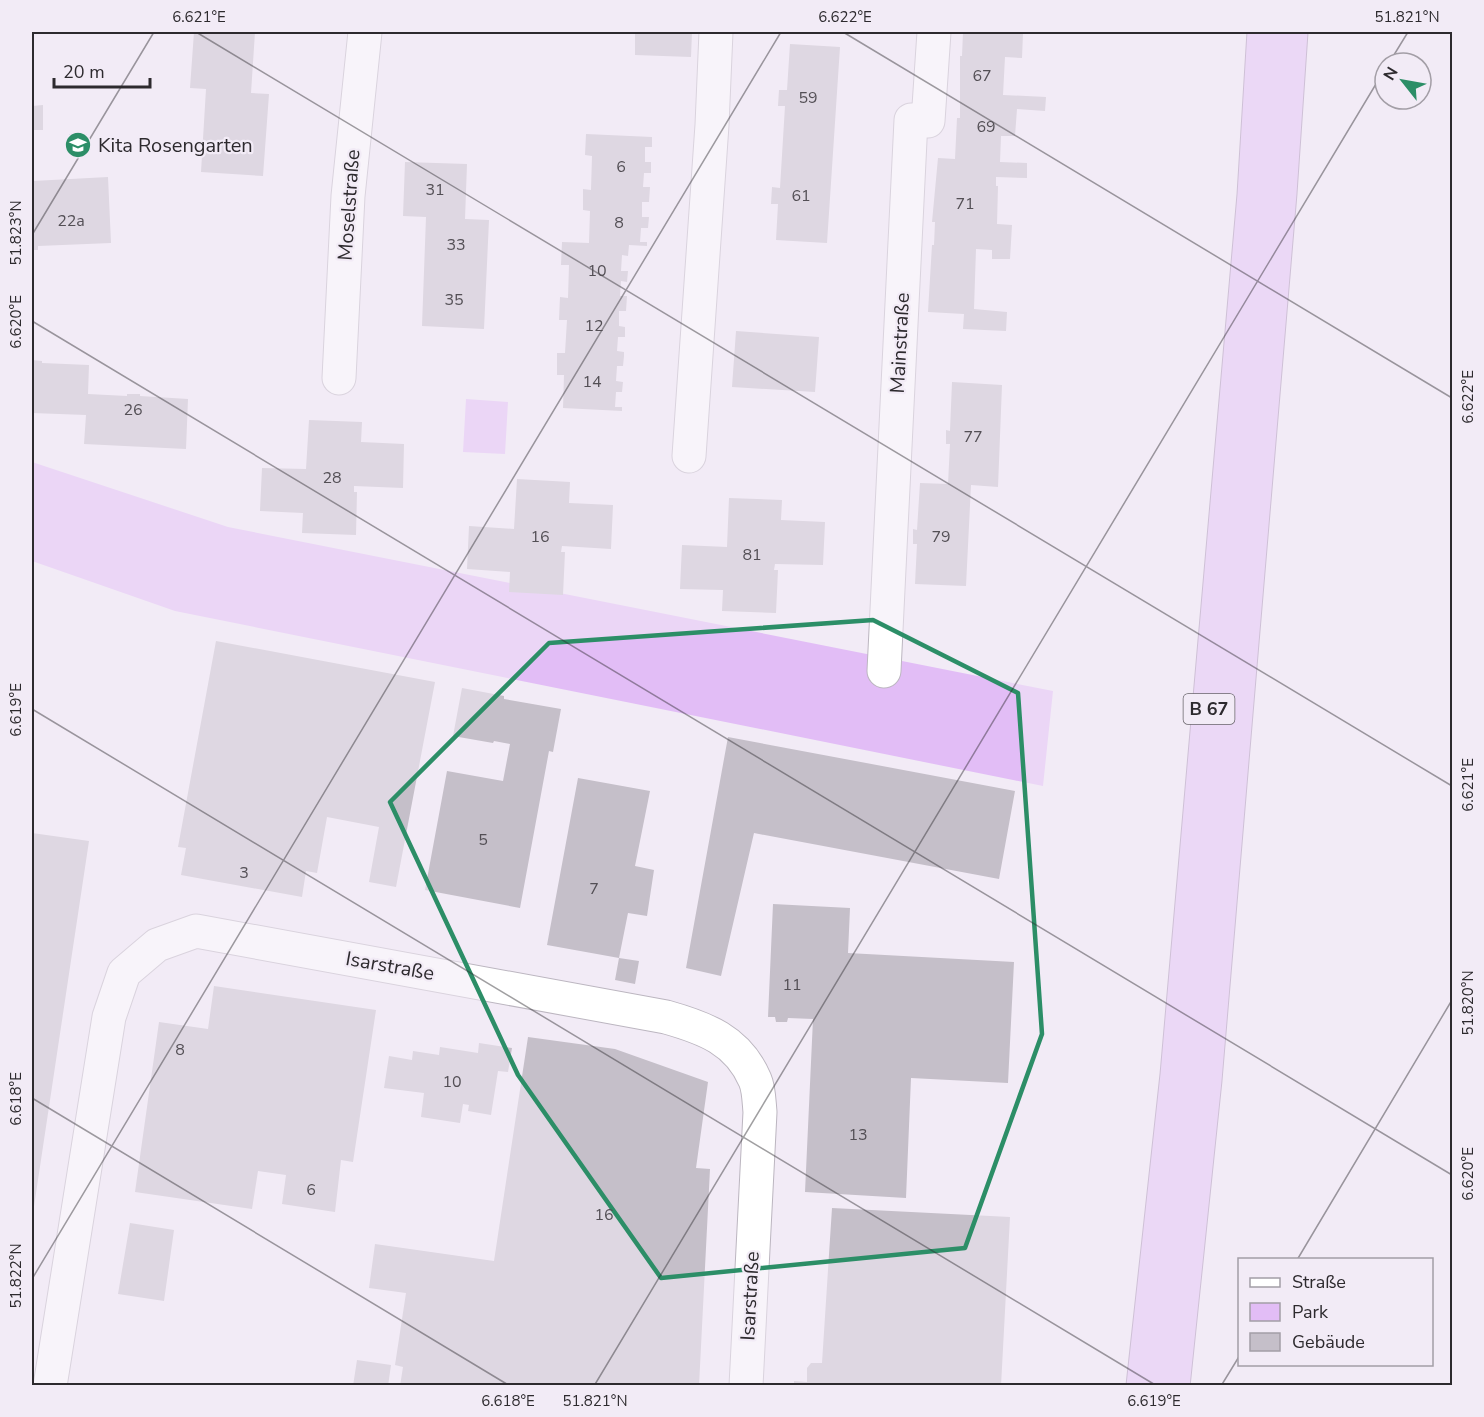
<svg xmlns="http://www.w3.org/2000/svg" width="1484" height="1417" viewBox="0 0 1484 1417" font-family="'Nunito Sans',sans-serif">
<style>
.green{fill:#e2bdf6}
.building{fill:#c5bfc9}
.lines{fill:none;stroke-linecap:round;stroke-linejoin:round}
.minor-casing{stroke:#bcb6c0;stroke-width:35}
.highway-casing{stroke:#a38db0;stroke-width:35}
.minor{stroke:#fff;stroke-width:33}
.highway{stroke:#e3c2f6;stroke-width:33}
.marked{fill:none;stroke:#2c8e67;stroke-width:4.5;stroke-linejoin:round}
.ticks{fill:none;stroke:#2d2a2e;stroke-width:1.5;stroke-opacity:0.45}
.labels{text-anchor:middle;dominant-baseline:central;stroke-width:4.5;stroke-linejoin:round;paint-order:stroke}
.number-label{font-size:16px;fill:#534f55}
.shield{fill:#f2ebf6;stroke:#68646a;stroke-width:1.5}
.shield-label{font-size:18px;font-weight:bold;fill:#2d2a2e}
.poi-label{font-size:20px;fill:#2d2a2e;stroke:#f2ebf6;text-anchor:start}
.street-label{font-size:20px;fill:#2d2a2e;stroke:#f2ebf6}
.neatline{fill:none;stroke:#2d2a2e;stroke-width:2}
.ticks-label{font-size:15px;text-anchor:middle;fill:#2d2a2e}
</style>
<rect width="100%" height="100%" fill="#f2ebf6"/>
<path class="green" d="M466,399L508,402L505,454L463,452Z
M32,462L228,527L1053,691L1043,786L175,611L32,561Z"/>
<path class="building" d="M194,32H255L251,93L269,94L263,176L201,172L206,89L190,88Z
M606,32H692L691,57L635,55V34L606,33Z
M963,32L1023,33L1022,58L1005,57L1003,95L1046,97L1045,111L1017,109L1015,136H1001L1000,162L1027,163V178L996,177V186H998L997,224L1012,225L1010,259H992V250L976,249L974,309L1007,312L1006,331L963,329L964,314L928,312L932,245H934L935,222H932L938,158L955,159L957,118H960V56H962Z
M790,44L840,47L827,243L776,240L778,204H771L772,187L780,188L785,106H778L779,90H787Z
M43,105V130H32V106Z
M586,134L652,137V147H645V162H651V173H644L643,187H650L649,202H642V217H649L648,228H641L640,242H647V246L629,245L628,256L622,255L621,271H628L627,282L621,281L620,296H627L626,311H619V326L625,327V337H618L617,351L624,352V356L623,366H617L616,381L623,382L622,392H616L615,407H622V411L563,408L564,375H557V353H565L567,320H559L560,297L568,298L569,265H561L562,242L589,243L590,211L583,210V189L591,190L592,156L585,155Z
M405,162L467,164L465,219L489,220L484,329L422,326L426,217L403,216Z
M108,177L111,243L38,246V250H32L33,181Z
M736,331L819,337L815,392L732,387Z
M32,360L42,361V363L89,365L88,394L127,396V394H140V396L188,399L186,449L84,444L86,415L32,413Z
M952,382L1002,385L998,487L971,485L966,586L915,584L917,544H913V529L917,530L920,483L948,484L950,444H946V430L950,431Z
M309,420L362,422L361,442L404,444L403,488L354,486V492H357L356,535L302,533L303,513L260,511L262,468L306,469Z
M517,479L570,482L569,503L613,505L611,549L562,546L561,552H565L563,595L509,592L510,572L467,569L469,526L514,529Z
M729,498L782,500L781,520L825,522L823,565L775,564L774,570H778L776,613L722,611L723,590L680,589L682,545L727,547Z
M216,641L435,682L396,887L369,882L379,827L327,817L317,873L306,871L302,897L181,875L186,848L178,847Z
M462,688L504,696V699L561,709L553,752L549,751L520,908L425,890L447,771L503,781L510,744L494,741L493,743L453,736Z
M728,737L1015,791L999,879L754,833L721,976L686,968Z
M578,778L650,791L635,866L654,870L647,916L628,913L619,958L639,961L635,984L615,980L619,958L547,945Z
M32,833L89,841L33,1213H32Z
M773,904L850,908L848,953L1014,962L1008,1083L911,1078L906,1198L805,1192L813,1019L788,1018L787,1022H776L775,1017H768Z
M214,986L376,1010L353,1162L341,1160L335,1212L282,1204L286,1175L258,1171L252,1209L135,1192L159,1022L208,1029Z
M528,1037L615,1049L708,1082L696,1168L710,1169L699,1386H400L403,1367L395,1365L406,1293L369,1288L375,1244L494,1261Z
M479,1043L512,1048L508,1072L498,1071L491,1115L468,1111L469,1105L463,1104L460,1123L421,1117L424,1093L384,1088L389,1056L412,1060L413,1051L439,1055L440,1047L478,1053Z
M832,1208L1010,1217L1001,1386H794V1381L807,1382V1368L811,1363H822Z
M130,1223L174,1230L164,1301L118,1294Z
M357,1360L391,1365L388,1386H353Z"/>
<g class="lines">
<g class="minor-casing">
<path id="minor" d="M339,378L348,196L365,32
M689,456L712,125L716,32
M884,671L911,120L928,121L934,32
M50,1386L109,1017L124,973L157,945L196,931L666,1017C705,1028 738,1040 755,1080C759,1089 759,1102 760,1112L746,1386"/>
</g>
<g class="highway-casing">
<path id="highway" d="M1143,1386L1177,1075L1254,195L1264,32
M1173,1386L1205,1080L1280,193L1291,32"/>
</g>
<use href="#minor" class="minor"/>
<use href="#highway" class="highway"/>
</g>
<path d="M0 0H1484V1417H0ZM873,620L1018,693L1042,1034L965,1248L661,1278L518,1075L390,802L549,643Z" fill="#f2ebf6" fill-opacity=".55" fill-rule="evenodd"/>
<path class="marked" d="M873,620L1018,693L1042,1034L965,1248L661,1278L518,1075L390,802L549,643Z"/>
<path class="ticks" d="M196,32L1452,786M843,32L1452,398M1389,63L1408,32M32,235L154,32M32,321L1452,1175M32,709L1157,1386M32,1098L510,1386M1297,1260L1452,1000M32,1279L781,32M594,1386L1385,69M1221,1386L1240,1355"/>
<defs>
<g id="school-disc" transform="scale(1.35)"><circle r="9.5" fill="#2c8e67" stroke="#f2ebf6"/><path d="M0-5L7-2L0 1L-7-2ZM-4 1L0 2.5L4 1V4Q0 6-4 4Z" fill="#fff"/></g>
</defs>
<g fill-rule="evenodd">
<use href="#school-disc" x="78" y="145"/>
</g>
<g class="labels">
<g class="number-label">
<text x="982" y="76">67</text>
<text x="808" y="98">59</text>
<text x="986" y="127">69</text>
<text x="621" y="167">6</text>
<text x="435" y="190">31</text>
<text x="801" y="196">61</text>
<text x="965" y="204">71</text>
<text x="71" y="221">22a</text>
<text x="619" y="223">8</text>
<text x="456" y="245">33</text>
<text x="597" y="271">10</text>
<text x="454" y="300">35</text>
<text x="594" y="326">12</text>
<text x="592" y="382">14</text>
<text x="133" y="410">26</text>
<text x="973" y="437">77</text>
<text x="332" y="478">28</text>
<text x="540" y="537">16</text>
<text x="941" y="537">79</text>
<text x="752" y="555">81</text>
<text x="483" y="840">5</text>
<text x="244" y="873">3</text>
<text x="594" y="889">7</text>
<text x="792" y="985">11</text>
<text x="180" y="1050">8</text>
<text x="452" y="1082">10</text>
<text x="858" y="1135">13</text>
<text x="311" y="1190">6</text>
<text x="604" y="1215">16</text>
</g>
<rect class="shield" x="1183.5" y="694" width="51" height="30" rx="4.5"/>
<g class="shield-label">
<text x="1209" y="709">B 67</text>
</g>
<g class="poi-label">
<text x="98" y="145">Kita Rosengarten</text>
</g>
<g class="street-label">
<text transform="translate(349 205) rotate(-86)">Moselstraße</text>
<text transform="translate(900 343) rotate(-87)">Mainstraße</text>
<text transform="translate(390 966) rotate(10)">Isarstraße</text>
<text transform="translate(750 1296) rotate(-87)">Isarstraße</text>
</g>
</g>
<rect width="1484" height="1417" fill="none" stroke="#f2ebf6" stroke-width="66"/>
<rect x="1238" y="1258" width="195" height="108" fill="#f2ebf6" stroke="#a39ea6" stroke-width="1.5"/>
<rect x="1250" y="1278" width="30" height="9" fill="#ffffff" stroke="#a39ea6" stroke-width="1.5"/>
<text x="1292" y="1288" font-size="18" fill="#2d2a2e">Straße</text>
<rect x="1250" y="1303" width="30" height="18" fill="#e2bdf6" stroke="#a39ea6" stroke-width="1.5"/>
<text x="1292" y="1318" font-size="18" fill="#2d2a2e">Park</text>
<rect x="1250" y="1333" width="30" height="18" fill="#c5bfc9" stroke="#a39ea6" stroke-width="1.5"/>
<text x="1292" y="1348" font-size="18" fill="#2d2a2e">Gebäude</text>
<g transform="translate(1403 81) rotate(301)"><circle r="28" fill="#f2ebf6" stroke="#a39ea6" stroke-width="1.5"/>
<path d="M0-4.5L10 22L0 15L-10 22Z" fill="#2c8e67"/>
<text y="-9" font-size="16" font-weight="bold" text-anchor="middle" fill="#2d2a2e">N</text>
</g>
<path d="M54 78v9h96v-9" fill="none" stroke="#2d2a2e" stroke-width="3"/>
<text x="63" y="78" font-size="18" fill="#2d2a2e" stroke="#f2ebf6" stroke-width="4.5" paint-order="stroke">20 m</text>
<rect x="33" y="33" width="1418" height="1351" class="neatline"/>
<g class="ticks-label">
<text x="199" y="22">6.621°E</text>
<text x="845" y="22">6.622°E</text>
<text x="1407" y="22">51.821°N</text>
<text transform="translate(16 233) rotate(-90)" y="5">51.823°N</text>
<text transform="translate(16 322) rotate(-90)" y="5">6.620°E</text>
<text transform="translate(1468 397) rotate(-90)" y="5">6.622°E</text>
<text transform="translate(16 710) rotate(-90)" y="5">6.619°E</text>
<text transform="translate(1468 785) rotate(-90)" y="5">6.621°E</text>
<text transform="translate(1468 1003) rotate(-90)" y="5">51.820°N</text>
<text transform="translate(16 1099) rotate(-90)" y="5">6.618°E</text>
<text transform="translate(1468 1174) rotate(-90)" y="5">6.620°E</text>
<text transform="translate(16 1276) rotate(-90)" y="5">51.822°N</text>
<text x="508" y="1406">6.618°E</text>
<text x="595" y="1406">51.821°N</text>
<text x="1154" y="1406">6.619°E</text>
</g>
</svg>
